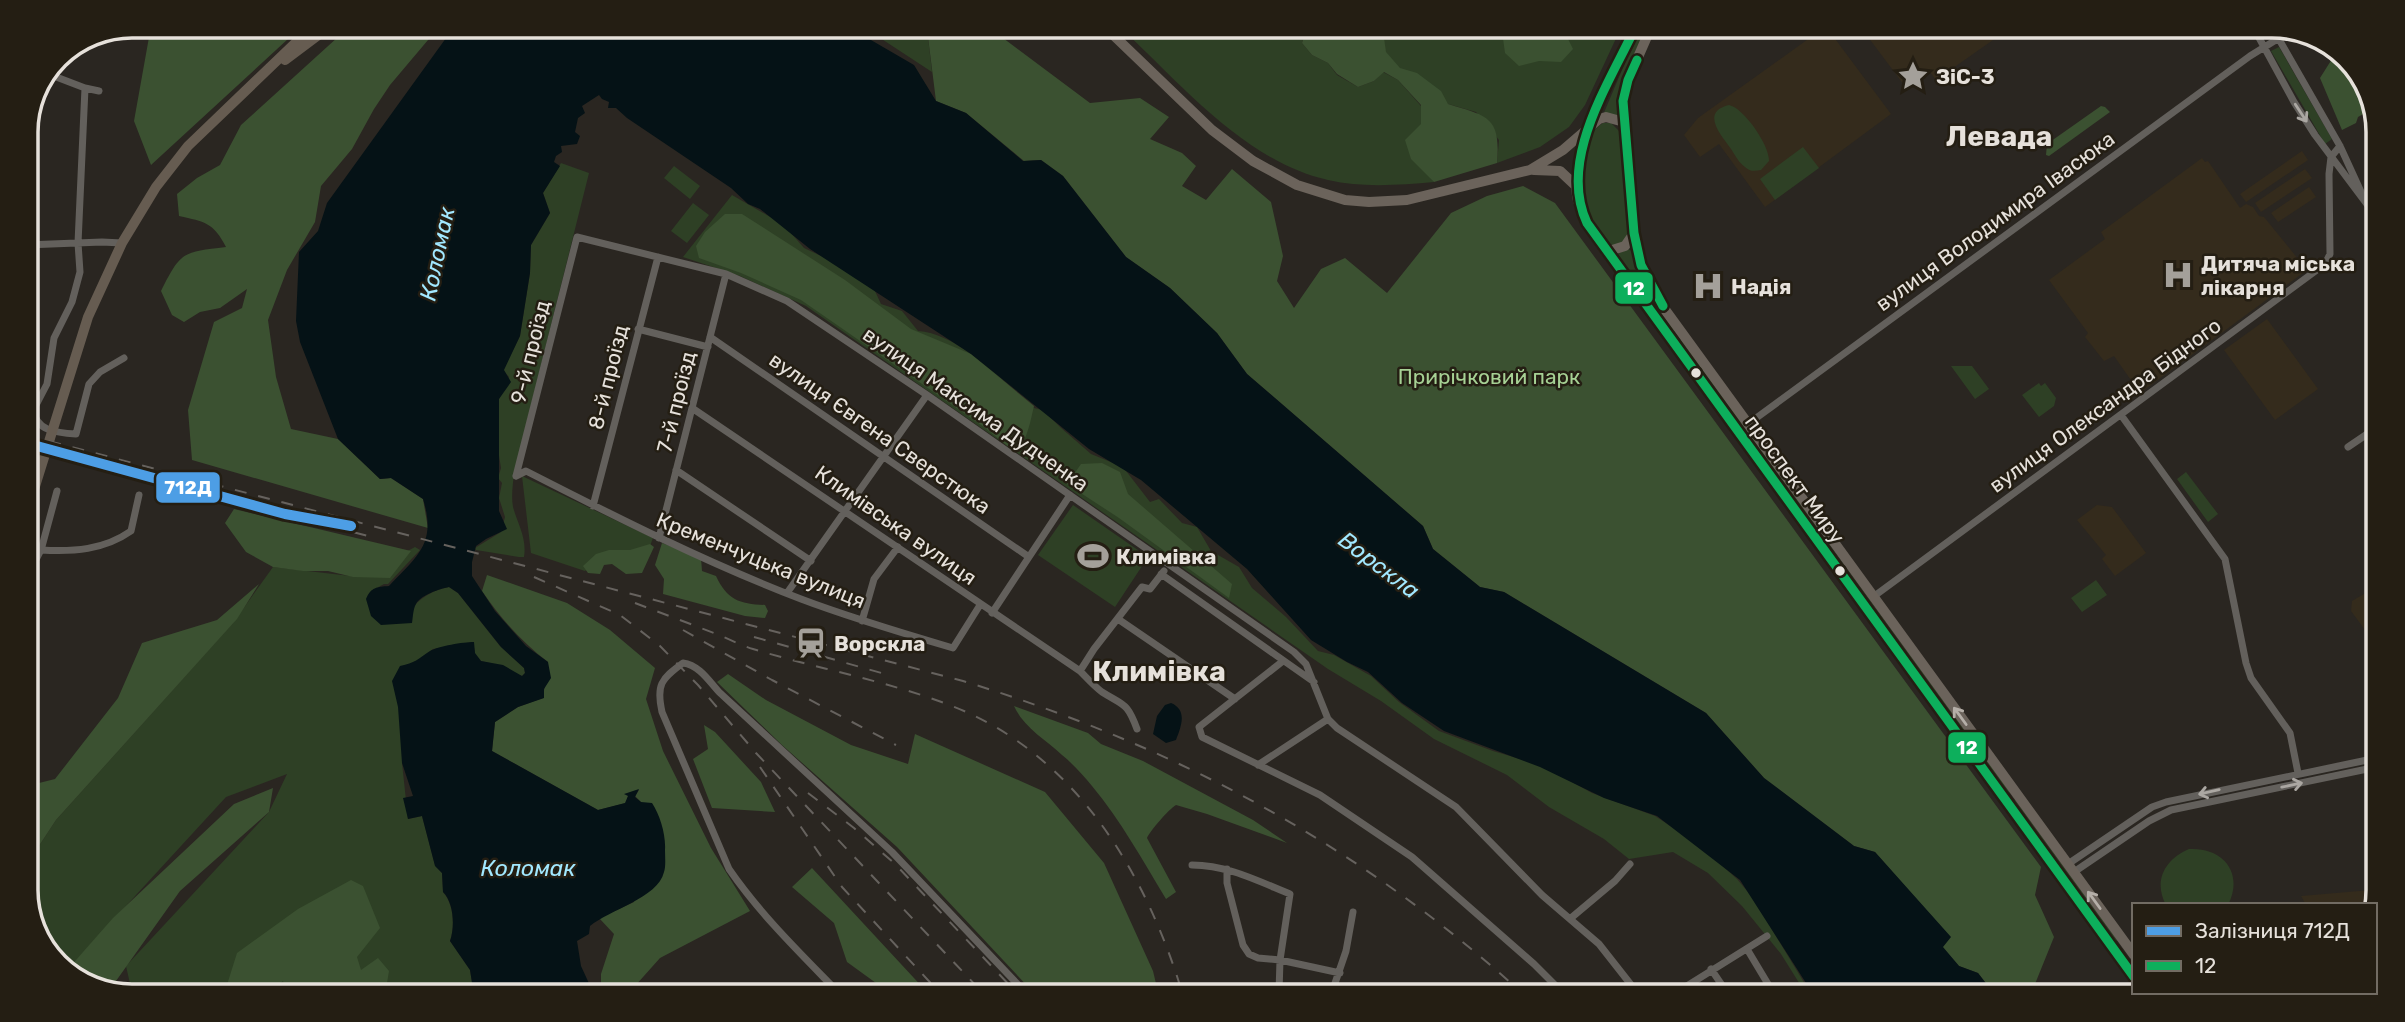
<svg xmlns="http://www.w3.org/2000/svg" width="2405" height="1022" viewBox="0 0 2405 1022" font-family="Rubik,sans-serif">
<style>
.built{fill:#342b1c}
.green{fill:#2e4025}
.forest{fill:#3b5131}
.water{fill:#051216}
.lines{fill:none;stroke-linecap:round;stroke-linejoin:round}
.minor{stroke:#63605c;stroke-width:7}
.major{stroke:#6b635b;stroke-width:10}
.highway{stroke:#665c51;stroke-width:10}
.rail{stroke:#66625e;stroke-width:2;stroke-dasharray:12 12;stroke-linecap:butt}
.bus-1-casing{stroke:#241e13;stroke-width:14}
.bus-1{stroke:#0daf5c;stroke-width:9}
.rail-1-casing{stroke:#241e13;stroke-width:16}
.rail-1{stroke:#4d9ee5;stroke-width:10}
.oneway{stroke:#aba7a2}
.oneway2{stroke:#b5afa8}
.bus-dot{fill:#e6e1db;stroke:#241e13;stroke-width:2.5}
.labels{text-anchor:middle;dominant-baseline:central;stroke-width:5;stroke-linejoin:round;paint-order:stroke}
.poi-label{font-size:21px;font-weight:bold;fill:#e6e1db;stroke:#241e13;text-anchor:start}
.street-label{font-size:21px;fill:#e6e1db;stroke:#241e13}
.park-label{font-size:21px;fill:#a6d194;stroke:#241e13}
.water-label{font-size:23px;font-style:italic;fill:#a2e8ff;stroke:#241e13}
.district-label{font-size:28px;font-weight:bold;fill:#e6e1db;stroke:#241e13}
.rim{fill:none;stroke:#e6e1db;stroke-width:3.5}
.line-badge{stroke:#241e13;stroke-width:2.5}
.badge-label{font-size:19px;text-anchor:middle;font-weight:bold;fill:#fff}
</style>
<rect width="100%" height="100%" fill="#2a2621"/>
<path class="built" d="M1818,32H1830L1891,114L1765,207L1719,144L1700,157L1684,135L1698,118Z
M1865,33H2003L1936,80L1930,72L1907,89Z
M2302,151L2308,160L2246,202L2240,194Z
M2202,158L2205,162L2208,161L2240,208L2246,204L2253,207L2259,216L2264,217L2307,270L2140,393L2114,356L2104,361L2085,337L2088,333L2049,280L2105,239L2101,232Z
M2305,169L2312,178L2261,212L2255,203Z
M2309,187L2316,197L2278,222L2271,213Z
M2267,319L2318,389L2275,420L2224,350Z
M2097,505L2112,507L2146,553L2115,576L2102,559L2106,555L2077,520Z
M2374,588V642L2351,611L2352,601Z
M2371,890V905H2306L2301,896Z"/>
<path class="green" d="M870,29H927L932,72L871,32Z
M1123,30L1306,31L1302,43L1312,55L1328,63L1337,75L1358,87L1374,81L1383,72L1398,80L1421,106L1427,173L1434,182C1398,185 1363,188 1328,180C1246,162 1181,84 1123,30Z
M1349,31L1619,32L1585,105L1569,127L1540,147L1497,163L1499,140L1476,112L1448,104Z
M1638,32H1644L1623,79L1617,117L1603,115Z
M2279,47L2332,139L2325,144L2271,51Z
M1729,105C1744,108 1770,146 1769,161L1761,170C1755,171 1750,172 1745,167C1739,163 1735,155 1731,149C1721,135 1700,112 1729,105Z
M1603,123H1611L1619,131L1629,232L1627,240L1616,246C1606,244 1601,237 1596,229C1590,220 1584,210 1582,199C1577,176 1582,135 1603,123Z
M1803,147L1819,168L1775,200L1760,179Z
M561,163L589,173L514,473C513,484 511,496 513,507C518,525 527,538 524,557H519L476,550L475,548L501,532L505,517L499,498L502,483L498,478L501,468L498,449L499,399L509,377L503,370L520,336L530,273L531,245L550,213L543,193Z
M674,166L700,186L690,199L664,178Z
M732,195L784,225L804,248L836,263L874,289L881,304L902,311L918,331C960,334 1002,381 1034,408L1043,410L1060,427L1091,454L1123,467L1150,502L1159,499L1182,523L1197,527L1211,551L1239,567L1252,588L1286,617L1318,651L1334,655L1371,676L1399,702L1439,731L1493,751L1541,765L1592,793L1655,816L1698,844L1737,879L1753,898L1811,994H1806L1781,954L1742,906L1708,873L1673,852L1629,859L1604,839L1549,807L1507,775L1434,739L1381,701L1328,669L806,306L740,276L683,257Z
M693,203L709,215L687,243L671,231Z
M1628,249L1632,251C1638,281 1658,306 1675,331L1671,332L1616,257L1619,253Z
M1677,340H1682L1817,527L1814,530Z
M1951,366H1972L1989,389L1975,399Z
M2039,383L2041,386L2045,383L2056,398L2054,406L2039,417L2022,395Z
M2186,472L2218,514L2208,522L2177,479Z
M522,476L653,538L645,559L602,557L585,571L531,553Z
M1073,505L1148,557L1115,607L1038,555Z
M1822,535L2010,792L2007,794L1818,536Z
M415,547L420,550L388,584H384L371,591L415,605C423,596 436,589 449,587L458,593L500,646L524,668L525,673L522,676C506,671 499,664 481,661L475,654L473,642L433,649L416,662L402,763L408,819L422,816L435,865L442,873L443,892C454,904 455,927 450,941L470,970L473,989L131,988L126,966L269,812L287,774L226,797L68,969L48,954L27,896V864L56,820L233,623L273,567L359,577Z
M2096,580L2107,595L2082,612L2071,598Z
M2015,800L2117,940L2115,942L2013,803Z
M2189,849C2224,847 2244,874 2228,905H2166C2153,881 2165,859 2189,849Z"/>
<path class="forest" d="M151,26L301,27L151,165L134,121Z
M349,27H439L390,85L374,109L352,149L321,186L315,222L287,270L268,320L276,377L291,429L338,439L380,479L391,478L423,499L428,528L192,460L188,410L214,322L242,308L247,289L220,308L200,312L184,322L172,315L161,291C181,251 183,252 226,247C213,222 205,222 179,216L177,194L197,178L220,165L241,125Z
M927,29H991L1090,103L1140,98L1169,117L1150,139L1182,153L1196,166L1182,186L1206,200L1232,169L1271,202L1283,256L1277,281L1294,308L1321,269L1345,258L1387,293L1451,213L1487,196L1523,186L1555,203L2041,867L2035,895L2054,937L2035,984L2062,991L2061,995H1995L1978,973L1959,966L1942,947L1950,937L1875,852L1854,846L1764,778L1706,713L1504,592L1480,587L1433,549L1423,526L1247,374L1217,333L1170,288L1126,257L1063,176L1041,160L1024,161L966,113L936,101Z
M1306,31H1383L1386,52L1400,68L1417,73L1441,91L1448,104C1488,116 1501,117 1497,163L1434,182L1411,159L1405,140L1421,124V105L1398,80L1384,72L1374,81L1358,87L1337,74L1328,63L1312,55L1302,43Z
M1502,31H1564L1573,49L1561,62L1539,61L1519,66L1505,53Z
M2323,42L2357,68L2374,115L2365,113L2358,117L2356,123L2342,130L2320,78L2332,59Z
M2101,106L2105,107L2110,112L2049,156L2046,155L2047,144Z
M725,214H742L845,280L911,329L971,354L1034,406C1030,422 1028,440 1015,452L984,427L801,300L741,273L699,258L696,246L705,232Z
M1102,463L1120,472L1128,494L1232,584L1229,598L1119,518L1067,484L1081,464Z
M234,509L411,551L390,578L353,577L328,571H303L273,567L246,552L225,523Z
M662,543L701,558L702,571L716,576C727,600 740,604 765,605L768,611L765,618L745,616L663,594L664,579L655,565Z
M650,544L654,547L642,573L626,574L612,564L604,565L600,574L588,573L583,566L596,554L609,550H630Z
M487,575L567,603L610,630L655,668L646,699L663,751L711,848L750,911L660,958L635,986L636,990H601V974L614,934L599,918L634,902L641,802L635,796L639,790L628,796L626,803L598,810L492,751L495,722L518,707L543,698L548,662C522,642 501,619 482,591Z
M259,584L237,619L56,820L27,864V786L55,779L118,698L142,643L217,620Z
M728,674L766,700L851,745L908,764L915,734L1045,792L1104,863L1153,971L1158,992L1032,991L897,847L782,745L717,682Z
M1014,706L1088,733L1101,744L1143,761L1253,820L1287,843L1207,814L1176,805C1169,809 1150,831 1147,838L1176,892L1166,899C1143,861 1121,821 1092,786C1083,775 1073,764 1062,755C1045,739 1024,728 1014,706Z
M704,725L715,732L761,782L775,812L712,808L693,759L708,749Z
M273,788L269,812L180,891L111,988H93L68,969L113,918L234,804Z
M812,868L926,991H887L847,962L834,923L792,887Z
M351,880L363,886L380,928L357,957L361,970L378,958L389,971L386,989L285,988L283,981L274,988H226L237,953L298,909Z"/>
<path class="water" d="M454,27L852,29L914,65L936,101L966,113L1023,161L1041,160L1063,176L1126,257L1170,288L1217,333L1247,374L1423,526L1433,549L1480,587L1504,592L1706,713L1764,778L1854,846L1875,852L1951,937L1943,947L1959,966L1978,973L1995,995L1813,994L1740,880L1657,816L1604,798L1540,767L1444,731L1402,703L1368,672L1347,662L1311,640L1247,569L1141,480L1089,449L971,354L810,249L760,209L748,204L731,188L627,118L616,108H608L609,102L602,99L599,95L582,106L585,113L578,118L575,132L580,136L577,144L561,146L562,152L556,156L554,162L560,166L543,193L550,213L531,245L530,273L520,336L504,370L511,382L499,399V511L507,529L486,539L476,546L472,562V576L495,611L526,646L548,662L551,678L544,689V698L518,707L495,722L492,751L598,810L625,803L628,796L624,794L639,789L635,797L641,802L652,803C660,815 666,835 665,850C665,857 666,866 664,872C658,898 609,910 590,926L589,934L577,941L581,966L592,990L473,989L470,970L450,941C455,927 454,903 443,892L442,873L435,866L422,816L408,819L403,798L413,796L402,763L398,707L392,681L400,666C415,663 418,659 430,651C439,646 463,642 474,642L475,653L481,661L503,665L522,676L525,673L524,668L501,647L458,593L449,587C439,589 421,595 416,604C413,609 413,617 412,623L381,625L371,616L366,599C371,587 377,587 389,586C417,556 437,544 423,499L391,478L380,479L338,439L300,342L296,321L299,252L318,231L327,203Z
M1171,703C1188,710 1181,727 1176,740L1166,743L1153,734L1157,716L1165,705Z"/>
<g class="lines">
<path class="minor" d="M2257,34L2294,102L2315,135L2378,219
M2276,34L2340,146L2362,194
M51,75L85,88L78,243L80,272L72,302L54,338L47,384L34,409C34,431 58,433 76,434L89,384L100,372L124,358
M85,88L99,91
M31,116L61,56
M26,245L102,242L122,243
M638,329L708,347
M710,337L1029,557
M692,408L1080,671C1087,678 1094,686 1102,692C1124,706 1127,702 1137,729
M2121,415L2225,559L2246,663L2251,678L2290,733L2298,773
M1748,424L2250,56L2279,38
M2348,447L2376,428
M676,470L811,561
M516,476L577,237L726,274L787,301L927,395L1294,652L1306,664L1328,719L1337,728L1456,807L1542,895L1599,944L1632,986L1631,993
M516,476L526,471C616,517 707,563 801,599C851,618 902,633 953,648L980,605
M593,506L658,257
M659,538L726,274
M41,550C73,552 104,550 131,531L139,495
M1161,574L1314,682
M26,579L41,550L57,491
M787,593L927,395
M1873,597L2325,264L2330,254L2329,174L2331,157L2340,146
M992,613L1070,495
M1118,619L1235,699
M862,621L874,579L898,547
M1283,661L1199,727L1202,737L1320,795L1412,857L1534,964L1563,993
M1080,671L1094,649L1142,587L1150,589L1164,571
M1258,765L1328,719
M2068,864L2152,807L2166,802L2372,759
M1192,865C1227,865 1258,881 1290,894L1280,960L1279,992
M1227,869V883L1243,945L1249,954L1258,958L1280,960L1340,973
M2074,872L2149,821L2171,810L2372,768
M1571,918L1615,881L1630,864
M1747,949L1774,994
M1711,969L1728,994
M836,990C799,952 760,914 729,869L662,712C656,685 661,679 683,663C699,665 709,681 719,692L892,852L1024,991
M1332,992L1346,951L1353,912
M1674,994L1767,936"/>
<path class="major" d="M1108,30L1212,130L1253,161L1297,185L1345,200L1369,202L1407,200L1530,170L1563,150L1599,119L1606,117L1624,122
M1633,32C1614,75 1564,158 1579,204C1587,230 1606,251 1622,273L2134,977
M1649,32L1628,80L1623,101L1624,130L1636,248C1643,271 1654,291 1666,311L2134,955
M1534,170L1560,171L1576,186
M1606,252L1625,246L1634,233
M2146,992L2149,995
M2164,992L2167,995"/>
<path class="highway" d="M285,60L329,27
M26,515L88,317L122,243L156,187L188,146L312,27"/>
<path class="rail" d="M26,435L963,681C1175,746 1358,844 1522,993
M285,514L368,536
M534,577L620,615L660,646L698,685L756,753L981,991
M635,603C661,613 688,623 714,633C727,638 740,645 753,649C819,669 888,681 952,706C1075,754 1145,871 1182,992
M683,630L772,680L896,745
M754,637L885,674
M760,767L842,887L938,991
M808,793L854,828L895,864L1015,991"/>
<g class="bus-1-casing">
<path id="bus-1" d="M1633,32C1607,87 1558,161 1587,223L2134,977
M1637,60L1628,80L1623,101L1634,233L1641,265L1663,306"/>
</g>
<use href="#bus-1" class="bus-1"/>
<g class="rail-1-casing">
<path id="rail-1" d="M26,443L285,514L351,526"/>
</g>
<use href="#rail-1" class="rail-1"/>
</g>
<defs><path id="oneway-shaft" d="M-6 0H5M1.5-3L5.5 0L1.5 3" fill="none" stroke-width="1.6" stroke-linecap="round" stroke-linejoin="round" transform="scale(1.75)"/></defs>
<g class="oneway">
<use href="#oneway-shaft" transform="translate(2301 113) rotate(57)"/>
<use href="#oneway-shaft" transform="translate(2292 785) rotate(-12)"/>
<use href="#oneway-shaft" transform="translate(2209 792) rotate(167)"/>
</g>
<g class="oneway2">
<use href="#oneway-shaft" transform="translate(1960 716) rotate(-126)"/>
<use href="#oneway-shaft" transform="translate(2094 900) rotate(-126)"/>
</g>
<defs>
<g id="sight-bare" transform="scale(2.415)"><path d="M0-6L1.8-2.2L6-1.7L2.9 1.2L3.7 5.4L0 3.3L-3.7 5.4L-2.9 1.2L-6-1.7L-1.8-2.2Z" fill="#a4a09a" stroke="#241e13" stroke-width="2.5" paint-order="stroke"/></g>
<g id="hospital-bare" transform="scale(2.415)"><path d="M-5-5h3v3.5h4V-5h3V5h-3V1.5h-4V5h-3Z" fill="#a4a09a" stroke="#241e13" stroke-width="2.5" paint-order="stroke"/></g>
<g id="stadium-bare" transform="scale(2.415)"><path d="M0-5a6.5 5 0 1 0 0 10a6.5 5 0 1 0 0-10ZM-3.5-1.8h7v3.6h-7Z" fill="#a4a09a" stroke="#241e13" stroke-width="2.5" paint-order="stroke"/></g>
<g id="station-bare" transform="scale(2.415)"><path d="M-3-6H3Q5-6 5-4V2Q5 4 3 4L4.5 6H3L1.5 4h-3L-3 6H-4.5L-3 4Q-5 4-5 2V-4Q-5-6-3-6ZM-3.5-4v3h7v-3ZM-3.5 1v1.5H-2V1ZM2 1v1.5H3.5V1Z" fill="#a4a09a" stroke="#241e13" stroke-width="2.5" paint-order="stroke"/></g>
</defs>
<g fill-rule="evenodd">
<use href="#sight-bare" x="1913" y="76"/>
<use href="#hospital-bare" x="2178" y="275"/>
<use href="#hospital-bare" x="1708" y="286"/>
<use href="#stadium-bare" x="1093" y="556"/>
<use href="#station-bare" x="811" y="643"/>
</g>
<g class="bus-dot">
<circle cx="1696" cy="373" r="6"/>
<circle cx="1840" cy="571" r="6"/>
</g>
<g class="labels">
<g class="poi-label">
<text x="1936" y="76">ЗіС-3</text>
<text x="2201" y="263">Дитяча міська<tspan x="2201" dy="24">лікарня</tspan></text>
<text x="1731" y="286">Надія</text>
<text x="1116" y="556">Климівка</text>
<text x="834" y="643">Ворскла</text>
</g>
<g class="street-label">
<text transform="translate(1995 221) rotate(-36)">вулиця Володимира Івасюка</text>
<text transform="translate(530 352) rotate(-76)">9-й проїзд</text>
<text transform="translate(608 377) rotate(-76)">8-й проїзд</text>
<text transform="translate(676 402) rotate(-76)">7-й проїзд</text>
<text transform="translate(2105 405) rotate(-36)">вулиця Олександра Бідного</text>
<text transform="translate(976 409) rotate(35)">вулиця Максима Дудченка</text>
<text transform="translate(880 433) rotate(35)">вулиця Євгена Сверстюка</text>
<text transform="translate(1795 479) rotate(54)">проспект Миру</text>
<text transform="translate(896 525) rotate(35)">Климівська вулиця</text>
<text transform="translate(761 560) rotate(22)">Кременчуцька вулиця</text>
</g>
<g class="park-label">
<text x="1489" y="376">Прирічковий парк</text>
</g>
<g class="water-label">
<text transform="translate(437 254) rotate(-78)">Коломак</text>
<text transform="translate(1379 565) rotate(37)">Ворскла</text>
<text x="528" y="868">Коломак</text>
</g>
<g class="district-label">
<text x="1999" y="136">Левада</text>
<text x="1159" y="671">Климівка</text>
</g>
</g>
<path d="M0 0H2405V1022H0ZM132 38H2272A94 94 0 0 1 2366 132V890A94 94 0 0 1 2272 984H132A94 94 0 0 1 38 890V132A94 94 0 0 1 132 38Z" fill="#241e13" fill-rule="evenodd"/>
<path class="rim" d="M132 38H2272A94 94 0 0 1 2366 132V890A94 94 0 0 1 2272 984H132A94 94 0 0 1 38 890V132A94 94 0 0 1 132 38Z"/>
<g class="line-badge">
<rect x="1614" y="271" width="40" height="34" rx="7" fill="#0daf5c"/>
<rect x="155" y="471" width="66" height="33" rx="7" fill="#4d9ee5"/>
<rect x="1947" y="731" width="40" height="33" rx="7" fill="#0daf5c"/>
</g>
<g class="badge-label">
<text x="1634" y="295">12</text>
<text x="188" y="494">712Д</text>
<text x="1967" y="754">12</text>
</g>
<rect x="2132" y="903" width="245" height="91" fill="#241e13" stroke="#726c63" stroke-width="2"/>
<rect x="2146" y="926" width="35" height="10" fill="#4d9ee5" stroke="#726c63" stroke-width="2"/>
<text x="2195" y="938" font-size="21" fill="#e6e1db">Залізниця 712Д</text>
<rect x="2146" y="961" width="35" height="10" fill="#0daf5c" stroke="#726c63" stroke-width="2"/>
<text x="2195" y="973" font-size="21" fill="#e6e1db">12</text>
</svg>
